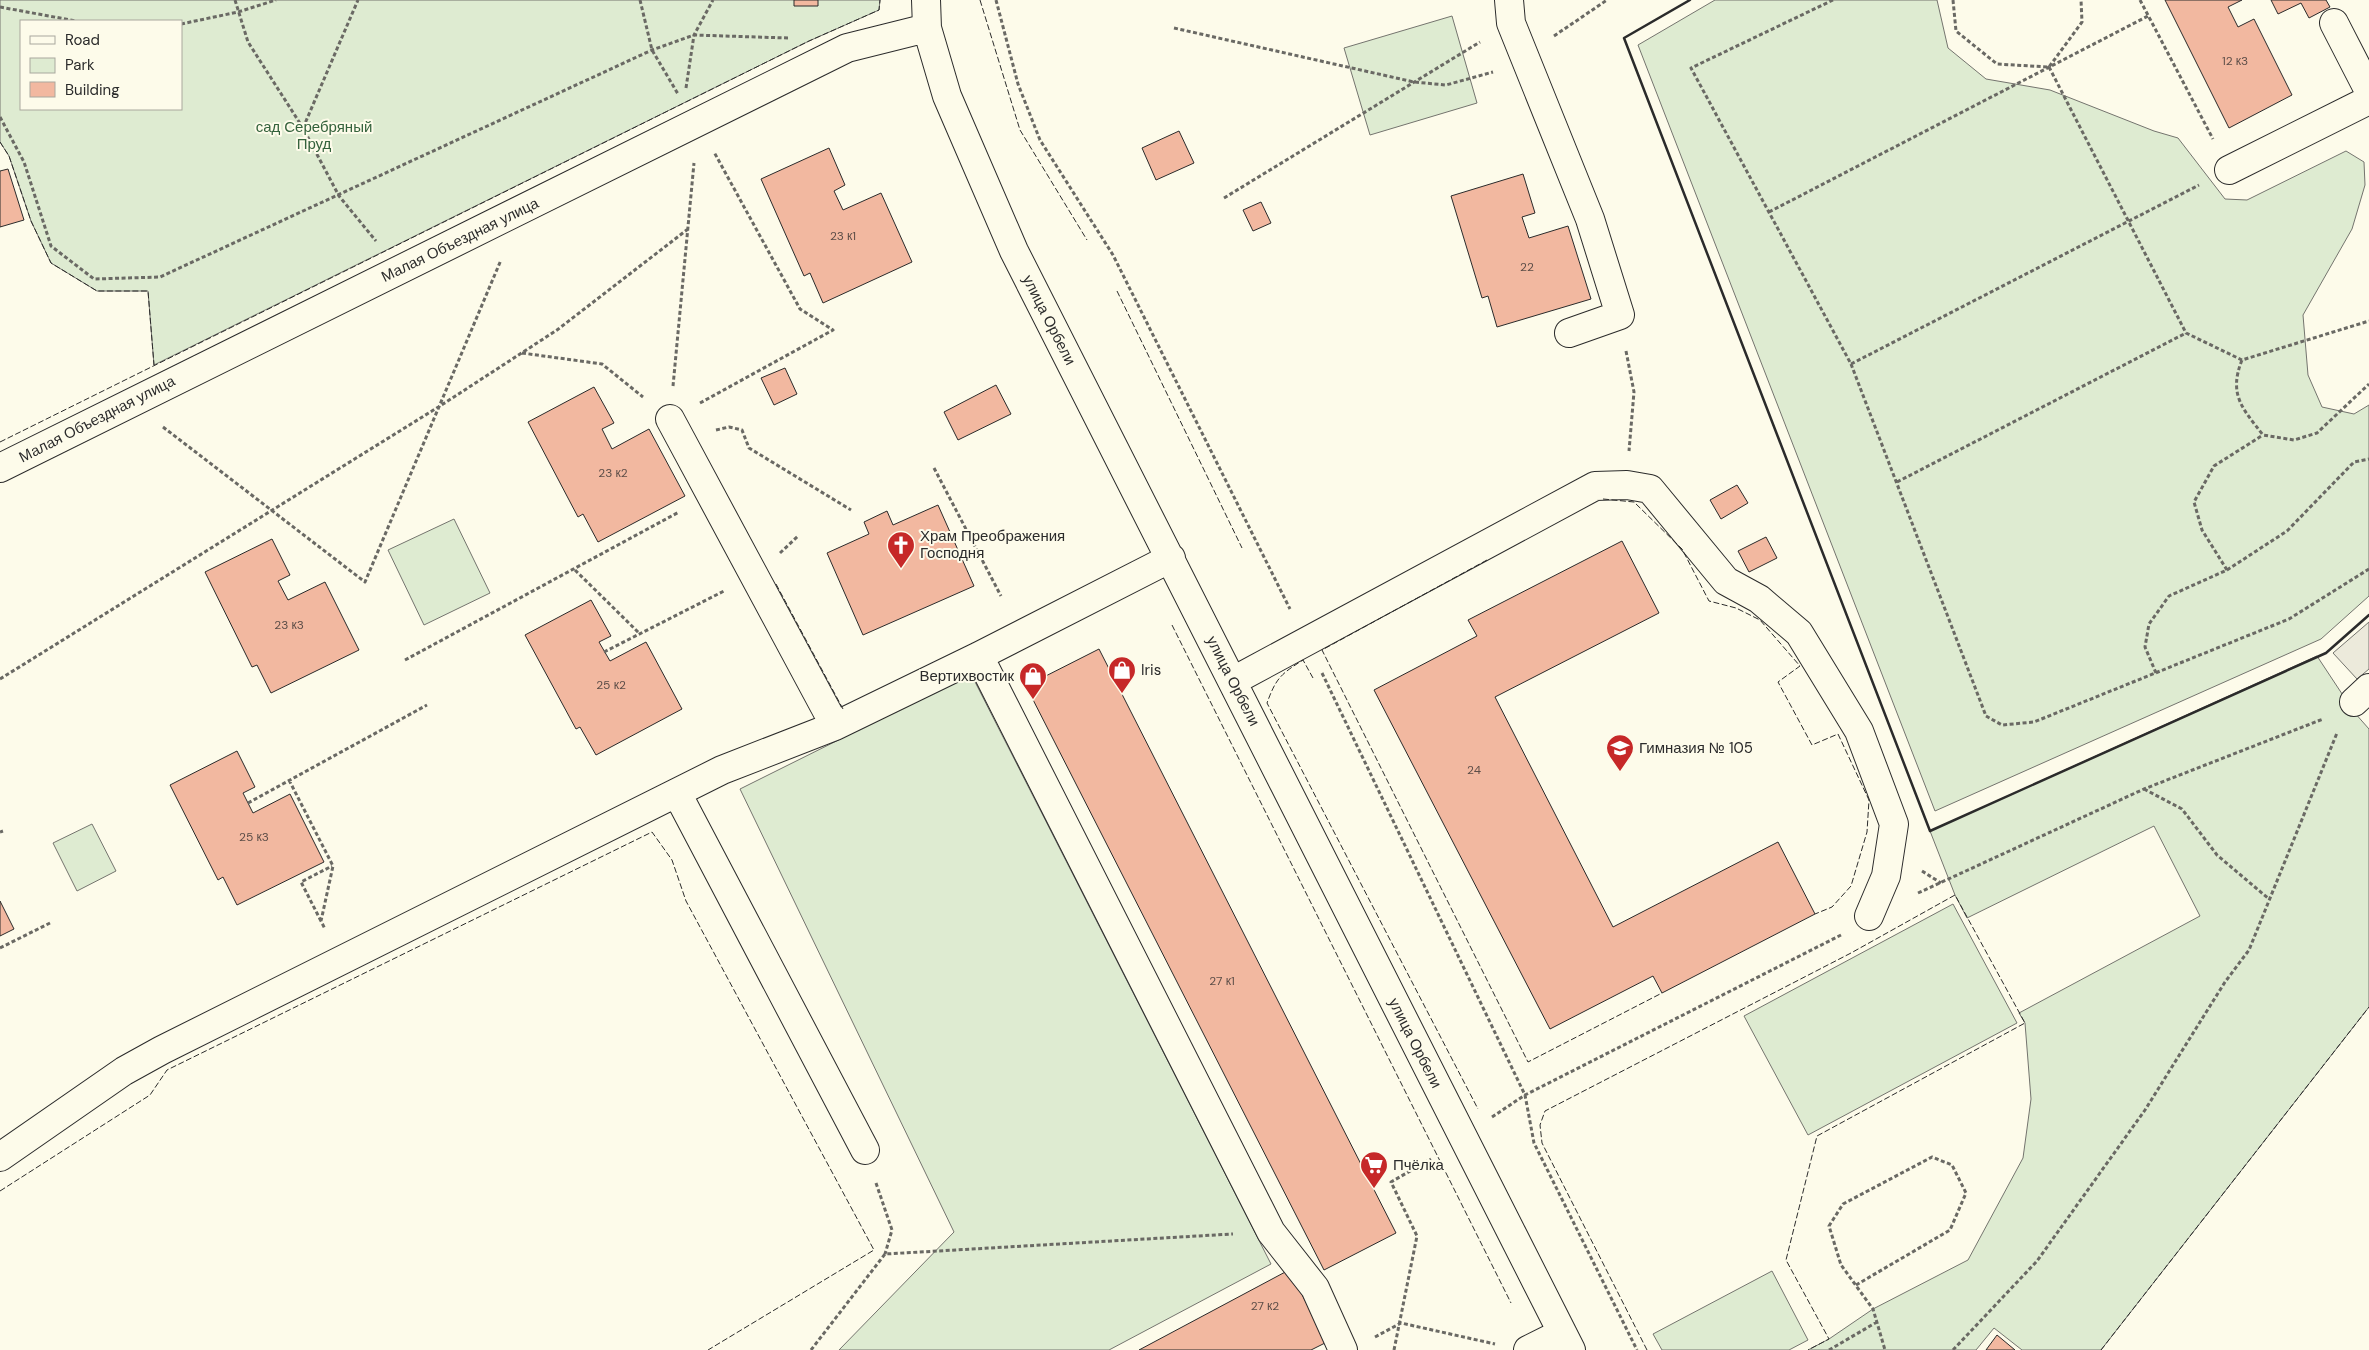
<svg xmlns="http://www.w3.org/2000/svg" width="2369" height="1350" viewBox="0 0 2369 1350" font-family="'DM Sans',sans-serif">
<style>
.green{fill:#deebd1;stroke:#74746e;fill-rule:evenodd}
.parking{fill:#eceadb;stroke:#74746e}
.building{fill:#f2b8a0;stroke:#2b2b2b}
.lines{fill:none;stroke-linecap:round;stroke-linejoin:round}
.minor-casing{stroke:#2b2b2b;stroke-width:30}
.path{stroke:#6a6964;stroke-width:3;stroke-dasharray:4 2.5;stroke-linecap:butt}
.minor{stroke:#fdfbea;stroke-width:28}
.fence{stroke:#2b2b2b;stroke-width:1;stroke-dasharray:6 2.5;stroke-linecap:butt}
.wall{stroke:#2b2b2b;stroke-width:2.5}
.labels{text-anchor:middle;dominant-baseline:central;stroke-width:4;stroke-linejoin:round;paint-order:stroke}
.number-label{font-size:12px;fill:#5d4e48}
.park-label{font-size:15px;fill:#34623c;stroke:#fdfbea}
.street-label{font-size:15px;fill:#2b2b2b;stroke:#fdfbea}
.poi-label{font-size:15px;fill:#2b2b2b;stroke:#fdfbea;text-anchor:start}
</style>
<rect width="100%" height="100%" fill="#fdfbea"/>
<path class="green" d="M0,0H880L879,10L809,41L154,365L148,291H97L51,263L31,221L9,156L0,142ZM21,21H181V109H21Z
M1715,0H1937L1948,48L1986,79L2050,90L2154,131L2178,138L2225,199L2247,200L2346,151L2364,162L2365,185L2352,229L2303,315L2308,375L2322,407L2354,414L2369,405V596L2321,639L1935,811L1638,45Z
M1452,16L1477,103L1370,135L1344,48Z
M454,519L490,593L424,625L388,550Z
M2317,656L2354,712L2369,729V1007L2101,1350H2022L1994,1328L1976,1350H1808L1829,1339L1873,1309L1968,1260L2023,1158L2031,1099L2025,1023L2019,1013L2200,916L2154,826L1967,918L1955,895L1930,831Z
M971,674L1271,1264L1109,1350H839L954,1232L740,789Z
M92,824L116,871L77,891L53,843Z
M1953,904L2017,1023L1808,1135L1744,1016Z
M1772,1271L1808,1340L1789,1350H1662L1653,1334Z"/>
<path class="parking" d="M2369,622V669L2357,679L2333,653Z"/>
<path class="building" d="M794,0H818V6H794Z
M2165,0H2242L2228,7L2238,27L2254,19L2292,95L2229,128Z
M2271,0H2326L2330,7L2309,18L2301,3L2278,14Z
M1179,131L1194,163L1156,180L1142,148Z
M829,148L845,185L834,191L843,210L881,193L912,262L823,303L810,273L804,276L761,179Z
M8,169L24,220L0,227V171Z
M1523,174L1535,213L1522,217L1529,238L1568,226L1591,299L1497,327L1488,296L1482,298L1451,196Z
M1261,202L1271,223L1253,231L1243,210Z
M785,368L797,394L774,405L761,378Z
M996,385L1011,414L958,440L944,412Z
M594,387L614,423L602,429L612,449L649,429L685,496L598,542L583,514L578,517L528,422Z
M1737,485L1748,503L1721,519L1710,500Z
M938,505L974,586L863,635L827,553L869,534L864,522L887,511L893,525Z
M1766,537L1777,558L1749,572L1738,551Z
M272,539L290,575L278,581L288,600L325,582L359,650L271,693L257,665L252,667L205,572Z
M1622,541L1659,613L1495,697L1613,927L1778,842L1815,914L1662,993L1653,976L1550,1029L1374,690L1477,636L1468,620Z
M591,600L611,636L599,642L610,661L646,642L682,709L596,755L580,727L576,729L525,635Z
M1099,649L1396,1233L1324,1270L1026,686Z
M237,751L255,787L243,793L253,813L290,794L324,862L237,905L223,877L218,880L170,785Z
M0,901L14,929L0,936Z
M1289,1270L1327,1342L1311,1350H1139Z
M1997,1335L2015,1350H1986Z"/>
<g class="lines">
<g class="minor-casing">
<path id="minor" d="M926,0L927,28L947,96L1014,251L1571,1350
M1509,0L1511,23L1590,219L1620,315L1569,333
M2334,23L2369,91
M2229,170L2369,100
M670,419L835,726
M0,468L847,48L927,28
M979,656L1271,1232L1315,1288L1343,1350
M1233,681L1595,486L1627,485L1650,489L1726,581L1759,599L1799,633L1859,731L1894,824L1886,876L1869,916
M2354,702L2369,688
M677,793L865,1150
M0,1157L124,1071L162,1050L722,770L835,726L979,656L1171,558
M1528,1350L1562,1333"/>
</g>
<path class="path" d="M235,0L248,42L303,128L339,196L376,241
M640,0L652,50L678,94
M996,0L1018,84L1040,140L1113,255L1290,609
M1833,0L1691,68L1851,364L2199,185
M1953,0L1956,31L1997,64L2049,67L2082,22L2081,0
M2140,0L2213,139
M0,7L76,21
M181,24L238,12L276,0
M1174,28L1414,82L1446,85L1493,72
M1554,36L1607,0
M2049,67L2186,333L2242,360L2369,321
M686,88L694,35L713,0
M0,117L24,162L51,246L94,279L160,277L652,50L694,35L788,38
M303,128L358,0
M1224,198L1480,42
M1769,212L2148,16
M1626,351L1634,392L1629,451
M522,353L602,364L643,397
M2242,360C2228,395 2243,409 2263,435L2294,440L2317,433L2369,384
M1851,364L1986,716L2002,725L2034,722L2289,619L2369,569
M673,386L694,163
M700,403L833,330L800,309L714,152
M163,427L365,582L501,260
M716,430L729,427L742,430L749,448L851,510
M934,468L1001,596
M1897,482L2186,333
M780,553L798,536
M575,570L640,634
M2227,570L2202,530L2194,502L2214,466L2263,435
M604,652L724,591
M405,660L679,512
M1322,673L1525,1095L1534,1143L1637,1350
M2156,673L2145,647L2149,624L2169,596L2227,570L2287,531L2354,462L2369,459
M0,679L440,406L557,330L688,229
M289,780L333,866L321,921L325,929
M2144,789L2182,809L2217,855L2269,899
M248,803L427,705
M0,832L3,831
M1922,871L1941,883
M1918,893L2144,789L2323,719
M321,921L301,882L332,866
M0,948L50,923
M1492,1117L1525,1095L1841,935
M876,1183L892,1230L885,1254
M1856,1285L1950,1230L1966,1193L1952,1165L1932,1157L1843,1204L1829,1226L1841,1265L1873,1309L1885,1350
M1375,1337L1401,1323L1495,1344
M811,1350L885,1254L1233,1234
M1394,1350L1417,1236L1391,1182L1431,1159
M1829,1350L1877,1322
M1953,1350L2037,1261L2145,1110L2225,982L2249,950L2337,733"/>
<use href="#minor" class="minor"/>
<path class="fence" d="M980,0L1020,130L1087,240
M0,142L9,156L31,221L51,263L97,291H148L154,365
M1117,291L1242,548
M0,442L809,41L879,10L880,0
M1603,499L1634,502L1682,549L1709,601L1736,608L1760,620L1800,666L1778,682L1812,745L1838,734L1869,800L1867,832L1851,886L1832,907L1815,914
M1487,560L1322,650L1528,1062L1662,993
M776,584L843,709
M1172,625L1511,1303
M1313,678L1303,660C1281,674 1276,678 1267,703L1478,1109
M0,1191L150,1095L167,1070L652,832L672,860L686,901L874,1250L708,1350
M1647,1350L1542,1143L1540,1125L1545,1111L1851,953L1955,895L2025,1023L1817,1136L1786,1260L1829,1339L1808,1350
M2101,1350L2369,1007"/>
<path class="wall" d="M1690,0L1624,38L1930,831L2326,653L2369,615"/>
</g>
<defs>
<g id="church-pin" transform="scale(1.4375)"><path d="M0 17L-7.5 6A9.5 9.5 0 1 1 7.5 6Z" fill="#c62828" stroke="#fdfbea"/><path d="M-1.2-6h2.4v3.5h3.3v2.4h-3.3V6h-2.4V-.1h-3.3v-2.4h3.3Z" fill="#fff"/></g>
<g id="shop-pin" transform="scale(1.4375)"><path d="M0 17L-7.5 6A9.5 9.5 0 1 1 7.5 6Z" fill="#c62828" stroke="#fdfbea"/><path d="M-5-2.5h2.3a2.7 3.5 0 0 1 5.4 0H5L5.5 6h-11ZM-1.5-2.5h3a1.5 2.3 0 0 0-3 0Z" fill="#fff"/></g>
<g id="school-pin" transform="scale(1.4375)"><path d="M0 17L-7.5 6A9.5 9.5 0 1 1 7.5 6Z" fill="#c62828" stroke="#fdfbea"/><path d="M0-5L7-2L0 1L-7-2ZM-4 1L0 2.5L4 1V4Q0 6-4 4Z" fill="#fff"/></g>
<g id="supermarket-pin" transform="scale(1.4375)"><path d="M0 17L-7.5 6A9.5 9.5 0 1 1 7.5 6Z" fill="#c62828" stroke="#fdfbea"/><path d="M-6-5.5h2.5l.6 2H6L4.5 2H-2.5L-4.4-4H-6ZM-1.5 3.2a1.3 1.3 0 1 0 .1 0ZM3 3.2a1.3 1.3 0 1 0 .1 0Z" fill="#fff"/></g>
</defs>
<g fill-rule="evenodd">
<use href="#church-pin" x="901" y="545"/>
<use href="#shop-pin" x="1122" y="670"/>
<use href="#shop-pin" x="1033" y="676"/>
<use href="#school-pin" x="1620" y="748"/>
<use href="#supermarket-pin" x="1374" y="1165"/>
</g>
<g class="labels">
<g class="number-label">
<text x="2235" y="61">12 к3</text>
<text x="843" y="236">23 к1</text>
<text x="1527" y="267">22</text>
<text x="613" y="473">23 к2</text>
<text x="289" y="625">23 к3</text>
<text x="611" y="685">25 к2</text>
<text x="1474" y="770">24</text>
<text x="254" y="837">25 к3</text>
<text x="1222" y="981">27 к1</text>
<text x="1265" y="1306">27 к2</text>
</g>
<g class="park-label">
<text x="314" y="127">сад Серебряный<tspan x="314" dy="17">Пруд</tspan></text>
</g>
<g class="street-label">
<text transform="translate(460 240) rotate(-26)">Малая Объездная улица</text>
<text transform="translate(1049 320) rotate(63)">улица Орбели</text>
<text transform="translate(97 419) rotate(-27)">Малая Объездная улица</text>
<text transform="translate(1233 681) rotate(63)">улица Орбели</text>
<text transform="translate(1415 1043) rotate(63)">улица Орбели</text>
</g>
<g class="poi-label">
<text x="920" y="536">Храм Преображения<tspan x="920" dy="17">Господня</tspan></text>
<text x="1141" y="670">Iris</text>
<text x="1014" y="676" text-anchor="end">Вертихвостик</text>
<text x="1639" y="748">Гимназия № 105</text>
<text x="1393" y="1165">Пчёлка</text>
</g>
</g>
<rect x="20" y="20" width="162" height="90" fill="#fdfbea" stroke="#a9a89e"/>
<rect x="30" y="36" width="25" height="8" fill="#fdfbea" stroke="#a9a89e"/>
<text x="65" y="45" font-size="15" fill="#2b2b2b">Road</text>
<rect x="30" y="58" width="25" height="15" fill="#deebd1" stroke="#a9a89e"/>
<text x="65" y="70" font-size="15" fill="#2b2b2b">Park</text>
<rect x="30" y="82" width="25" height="15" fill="#f2b8a0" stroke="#a9a89e"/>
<text x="65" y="95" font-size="15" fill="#2b2b2b">Building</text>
</svg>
